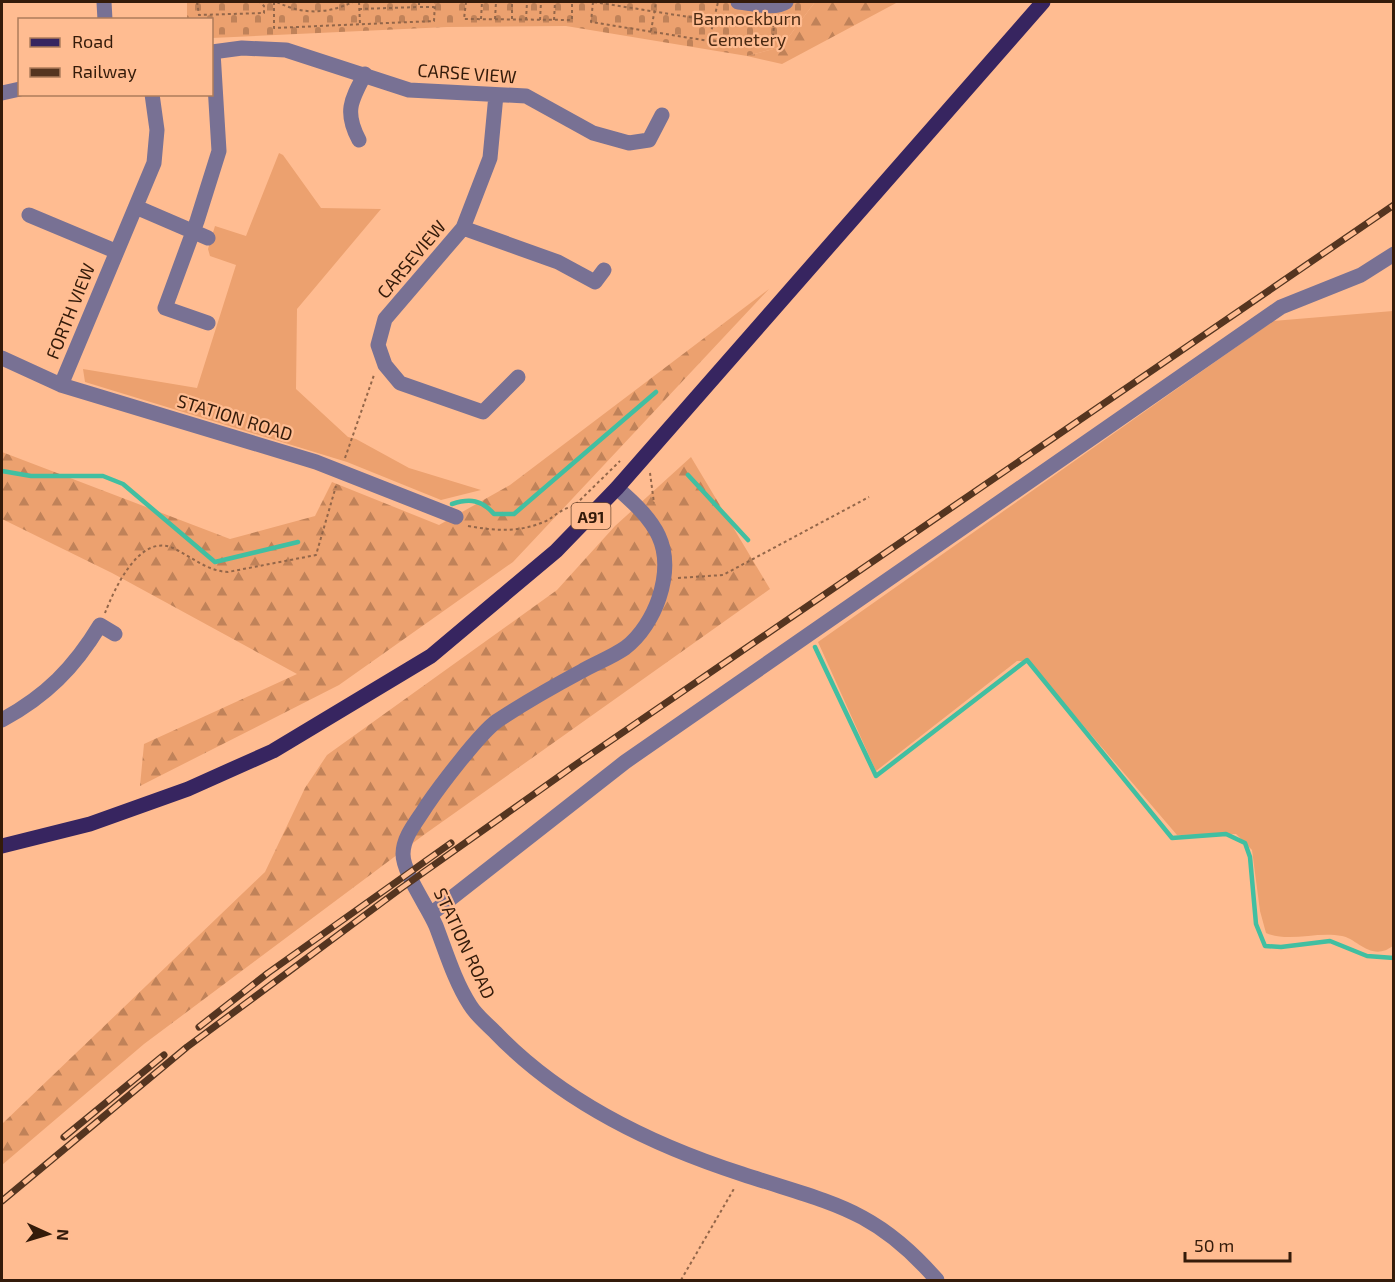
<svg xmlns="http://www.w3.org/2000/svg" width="1395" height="1282" viewBox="0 0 1395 1282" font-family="'Exo 2',sans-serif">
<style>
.grass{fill:#eca16f}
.forest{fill:url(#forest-firs)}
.cemetery{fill:url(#cemetery-stones)}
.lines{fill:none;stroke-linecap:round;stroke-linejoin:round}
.stream{stroke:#41bfa1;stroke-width:4.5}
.path{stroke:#936649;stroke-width:2;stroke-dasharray:3 3;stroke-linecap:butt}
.minor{stroke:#787194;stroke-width:15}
.major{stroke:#372560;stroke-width:15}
.rail-casing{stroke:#553520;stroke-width:7}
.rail{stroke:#ffbc91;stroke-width:4.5;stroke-dasharray:14;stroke-linecap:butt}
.labels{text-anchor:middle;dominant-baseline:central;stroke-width:4.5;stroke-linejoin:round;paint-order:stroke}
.shield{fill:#ffbc91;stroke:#714b32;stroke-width:1.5}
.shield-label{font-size:16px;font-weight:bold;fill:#341b0a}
.park-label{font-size:18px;fill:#492912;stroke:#ffbc91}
.street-label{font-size:18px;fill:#341b0a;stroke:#ffbc91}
</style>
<defs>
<pattern id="forest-firs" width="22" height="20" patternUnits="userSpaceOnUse" patternTransform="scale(1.5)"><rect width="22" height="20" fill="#eca16f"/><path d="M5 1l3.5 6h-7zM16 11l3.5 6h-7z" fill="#c08259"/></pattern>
<pattern id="cemetery-stones" width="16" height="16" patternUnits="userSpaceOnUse" patternTransform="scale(1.5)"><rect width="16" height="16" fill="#eca16f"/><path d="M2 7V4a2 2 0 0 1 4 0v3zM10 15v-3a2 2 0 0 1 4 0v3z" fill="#c08259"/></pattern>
</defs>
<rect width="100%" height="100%" fill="#ffbc91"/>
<path class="grass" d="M279,153L283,155L321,208L381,209L297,309L296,389L348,437L356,439L409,468L481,490L441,500L347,462L85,382L83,369L197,388L236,265L210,256L208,249L215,226L246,236Z
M1393,311L1394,945C1372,963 1358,939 1342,936C1316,931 1290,943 1266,933L1260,911L1252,850L1236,834L1177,835L1028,661H1017L876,771L818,642L1273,321Z"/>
<path class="forest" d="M815,2H898L782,64L747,56L781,47Z
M769,289L513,562L339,685L140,786L144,744L297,674L112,573L2,519V452L230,539L315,516L332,482L439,525L510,485Z
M691,457L770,589L425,834L144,1044L2,1165V1124L265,872L305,788L327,755L557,590L615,526Z"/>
<path class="cemetery" d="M187,2H815L781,47L747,56L566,26L447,27L212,38V20H187Z"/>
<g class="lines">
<path class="stream" d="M2,471L31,476H103L123,484L215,562L298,542
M688,475L748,540
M452,504C470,498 482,500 494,514H514L656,392
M815,647L876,776L1027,660L1172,838L1226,834L1245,843L1250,857L1256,924L1265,946L1281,947L1330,941L1367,956L1394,958"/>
<path class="path" d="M197,2L199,15L264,13V6L260,2
M274,2V28L434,21L435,2
M277,2C303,15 327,14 353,2
M359,2L360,24
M419,2V7H434
M466,2L464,19L572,20V2
M593,2L591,22L709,41L772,44L774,26
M594,2L714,21L774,26V20
M359,9L419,7
M481,19L482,2
M495,19L496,2
M512,19V2
M526,20L527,2
M540,20L541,2
M554,20L555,2
M651,31L656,2
M709,41L718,2
M345,458L374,375
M650,473L654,503
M468,526C496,531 521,533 548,520C556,515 564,507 573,507L620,461
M678,578L723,575L869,497
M105,613C114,590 139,533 173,548C192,557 207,571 228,572L316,555L336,486
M681,1280L735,1187"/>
<path class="minor" d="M104,2L105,20
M738,2C752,3 774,10 786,2
M212,52L242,48L286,50L409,90L526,96L593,133L629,143L649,140L662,115
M2,93L20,89
M496,95L490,158L463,228L385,319L378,345L385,365L400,383L483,412L518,377
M359,140C344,112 351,100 365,74
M136,207L208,238
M29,215L115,251
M463,228L558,262L595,282L604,270
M208,323L165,308L197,221L219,151L213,52
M2,358L61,385L316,462L456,517
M61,385L154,163L157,130L152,94
M617,488C655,521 676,546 659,598C653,616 641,636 625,648C612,657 596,663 582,671C554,686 524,703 497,721C480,733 440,786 427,805C418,820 403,836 403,854C403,873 428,907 436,926C446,952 455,982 470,1005C476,1015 487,1024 495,1032C561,1101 652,1145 742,1174C829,1203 874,1207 937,1280
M2,720C46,696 74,668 100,625L115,634
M431,914L625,762L1281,307L1361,275L1394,254"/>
<path class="major" d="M2,846L90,824L188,789L273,751L431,656L556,551L617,488L1043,2"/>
<g class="rail-casing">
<path id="rail" d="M199,1027L268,973L451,843
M64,1137L164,1055
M2,1201L187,1047L400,889L578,763L1394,205"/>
</g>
<use href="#rail" class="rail"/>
</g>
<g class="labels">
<rect class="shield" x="571.5" y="503" width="39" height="26" rx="4.5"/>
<g class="shield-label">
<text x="591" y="516">A91</text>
</g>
<g class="park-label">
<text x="747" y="18">Bannockburn<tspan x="747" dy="21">Cemetery</tspan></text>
</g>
<g class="street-label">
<text transform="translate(467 73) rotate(4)">CARSE VIEW</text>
<text transform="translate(411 259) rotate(-50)">CARSEVIEW</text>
<text transform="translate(70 311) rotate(-68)">FORTH VIEW</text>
<text transform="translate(235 417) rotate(17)">STATION ROAD</text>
<text transform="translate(465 943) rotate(65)">STATION ROAD</text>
</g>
</g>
<rect width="1395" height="1282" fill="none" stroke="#341b0a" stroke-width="6"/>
<rect x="18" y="18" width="195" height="78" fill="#ffbc91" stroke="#ae7c5b" stroke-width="1.5"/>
<rect x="30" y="38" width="30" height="9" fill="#372560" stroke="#ae7c5b" stroke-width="1.5"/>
<text x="72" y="48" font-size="18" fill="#341b0a">Road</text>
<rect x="30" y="68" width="30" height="9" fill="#553520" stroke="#ae7c5b" stroke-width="1.5"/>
<text x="72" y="78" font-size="18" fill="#341b0a">Railway</text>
<g transform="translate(48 1234) rotate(94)" stroke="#ffbc91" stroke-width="4.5" paint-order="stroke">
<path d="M0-4.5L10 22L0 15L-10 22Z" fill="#341b0a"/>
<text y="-9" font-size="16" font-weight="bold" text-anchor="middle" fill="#341b0a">N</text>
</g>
<path d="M1185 1252v9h105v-9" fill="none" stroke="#341b0a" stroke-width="3"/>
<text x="1194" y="1252" font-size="18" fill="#341b0a" stroke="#ffbc91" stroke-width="4.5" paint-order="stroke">50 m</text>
</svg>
